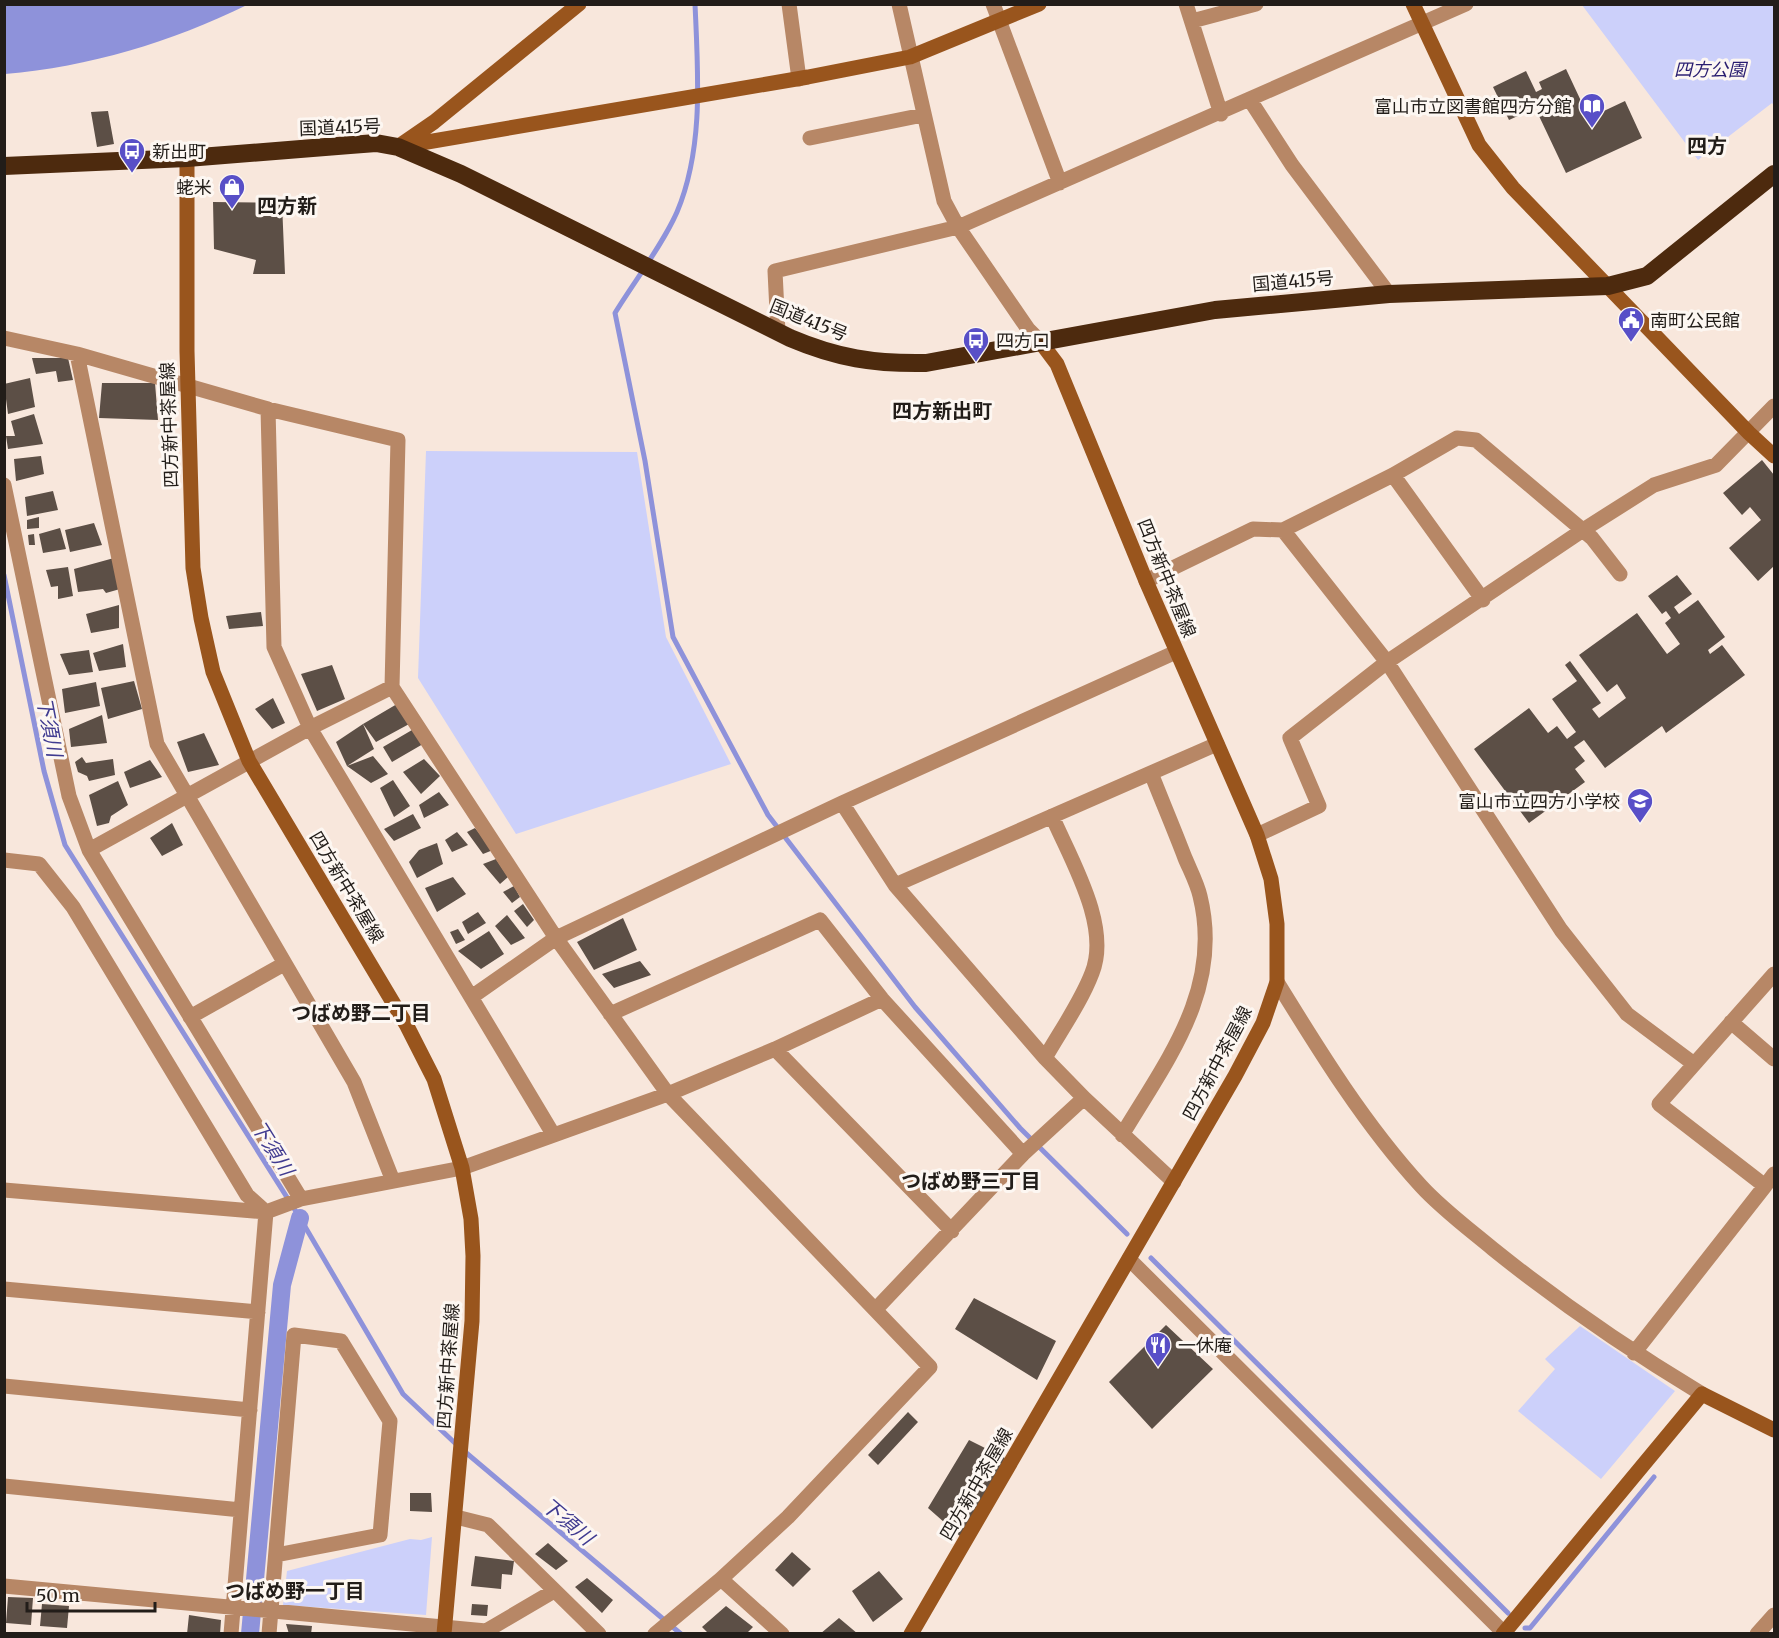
<svg xmlns="http://www.w3.org/2000/svg" width="1779" height="1638" viewBox="0 0 1779 1638" font-family="Merriweather,'Noto Sans JP',serif">
<style>
.green{fill:#ccd0fa}
.water{fill:#8e92da}
.lines{fill:none;stroke-linecap:round;stroke-linejoin:round}
.stream{stroke:#8e92da;stroke-width:5}
.canal{stroke:#8e92da;stroke-width:18}
.building{fill:#5c4f46}
.street{stroke:#b78766;stroke-width:15}
.secondary{stroke:#99551d;stroke-width:15}
.highway{stroke:#4d2a0e;stroke-width:18}
.labels{text-anchor:middle;dominant-baseline:central;stroke-width:6;stroke-linejoin:round;paint-order:stroke}
.park-label{font-size:18px;font-style:italic;fill:#291d70;stroke:#fdf7f2}
.poi-label{font-size:18px;fill:#221d19;stroke:#fdf7f2;text-anchor:start}
.street-label{font-size:18px;fill:#221d19;stroke:#fdf7f2}
.neighbourhood-label{font-size:20px;font-weight:bold;fill:#221d19;stroke:#fdf7f2}
.water-label{font-size:20px;font-style:italic;fill:#403b90;stroke:#fdf7f2}
</style>
<rect width="100%" height="100%" fill="#f8e7dc"/>
<path class="green" d="M1582,5H1774V106L1772,103L1698,160Z
M426,451L637,452L666,637L731,764L516,834L418,678Z
M1580,1326L1675,1391L1601,1479L1518,1411L1555,1369L1545,1359Z
M432,1537L426,1615L283,1605L287,1571L410,1539L421,1540Z"/>
<path class="water" d="M5,4H247V5C171,42 89,67 5,74Z"/>
<g class="lines">
<path class="stream" d="M695,4C698,73 704,148 677,212C663,244 634,282 615,313L645,461L673,637L768,815L915,1007L1020,1128L1127,1234
M4,575L44,771L65,845L300,1218L403,1394L457,1445
M1151,1258L1508,1613
M464,1451L681,1634
M1525,1628H1530L1654,1477"/>
<path class="canal" d="M250,1634L282,1285L300,1218"/>
</g>
<path class="building" d="M1566,69L1589,118L1625,101L1642,138L1566,173L1539,116L1550,111L1546,103L1509,120L1493,87L1526,71L1536,92L1542,89L1539,82Z
M108,111L114,144L97,147L91,112Z
M213,202L282,203L285,274H253L256,260L214,249Z
M32,358H68L73,380L58,382L56,371L36,374Z
M30,378L35,407L8,414L4,384Z
M102,383H155L158,420L99,418Z
M34,414L43,444L8,449L6,436H15L11,421Z
M41,456L44,474L16,481L14,459Z
M1762,460L1774,475V566L1758,581L1729,548L1761,520L1750,507L1742,515L1723,493Z
M53,491L58,510L27,516L25,497Z
M39,517V528L27,529V520Z
M94,523L102,545L70,552L65,530Z
M60,528L66,549L43,553L39,534Z
M34,534L35,545H29L28,535Z
M114,558L120,589L106,593L103,589L78,592L74,569Z
M68,567L73,596L58,599V586L51,587L46,570Z
M1677,575L1692,594L1674,607L1679,614L1698,600L1725,637L1708,650L1710,654L1722,645L1745,675L1666,733L1662,726L1605,768L1584,740L1574,747L1585,761L1575,769L1585,782L1529,823L1474,749L1529,708L1548,733L1557,726L1567,739L1576,732L1552,699L1577,681L1565,665L1570,661L1601,703L1592,709L1599,718L1626,698L1617,684L1607,692L1579,655L1637,613L1667,654L1680,644L1665,623L1671,618L1666,611L1662,614L1648,596Z
M119,605V628L91,633L86,614Z
M261,612L263,626L229,629L226,616Z
M123,644L126,667L99,671L93,653Z
M89,650L93,672L69,675L60,654Z
M332,665L345,699L317,711L301,674Z
M134,681L142,709L108,719L101,688Z
M96,682L100,706L65,713L62,689Z
M273,698L285,723L272,729L255,709Z
M397,704L411,723L376,742L363,724Z
M102,715L107,743L71,747L69,729Z
M363,724L374,749L347,766L336,742Z
M412,730L423,744L392,762L383,747Z
M204,733L219,765L188,772L177,742Z
M373,756L388,774L371,783L347,766Z
M82,757L86,763L113,759L115,775L89,781L87,776L78,772L75,762Z
M424,759L440,776L421,794L403,772Z
M150,760L162,777L130,788L124,772Z
M393,780L410,806L394,817L380,788Z
M118,781L128,805L111,816L109,823L97,826L89,795Z
M439,792L449,805L424,818L419,805Z
M413,814L421,828L394,841L384,829Z
M172,823L183,845L162,856L150,838Z
M475,828L493,850L483,854L467,832Z
M457,832L468,845L452,852L445,840Z
M437,843L443,864L417,878L409,862L419,850Z
M496,859L508,877L500,884L483,864Z
M453,877L466,894L437,912L425,888Z
M514,886L520,897L512,903L503,892Z
M523,904L534,920L527,927L514,911Z
M478,912L486,923L468,934L462,922Z
M507,915L525,938L511,945L495,926Z
M623,918L637,950L594,970L577,942Z
M458,929L465,940L456,944L450,932Z
M489,931L504,954L481,969L458,951Z
M640,961L651,975L614,988L602,974Z
M974,1298L1056,1341L1037,1380L955,1329Z
M1166,1325L1213,1369L1152,1429L1109,1382Z
M908,1412L918,1422L878,1465L868,1455Z
M969,1440L1005,1458L961,1537L928,1508Z
M410,1493H431L432,1512L410,1511Z
M548,1543L568,1561L556,1570L535,1554Z
M792,1552L811,1569L793,1587L775,1570Z
M475,1556L514,1561L512,1575L502,1574L501,1589L471,1586Z
M879,1571L903,1599L873,1622L852,1591Z
M587,1578L613,1600L602,1613L575,1587Z
M8,1597L33,1598L31,1625L6,1623Z
M42,1604L69,1606L67,1628L40,1626Z
M472,1604L488,1605L487,1616L471,1615Z
M726,1606L753,1627L746,1634H709L702,1627Z
M189,1615L221,1620L220,1634H187Z
M839,1618L858,1634H820Z
M286,1624L312,1626L311,1634H289Z"/>
<g class="lines">
<path class="street" d="M789,4L799,79
M899,4L944,201L958,227L1028,329L1039,340
M993,4L1060,183
M1186,4L1221,114
M1192,21L1256,4
M1250,100L1292,165L1389,294
M810,138L923,115
M778,332L775,271L958,227L1466,4
M4,338L77,354L268,409L398,440L392,687L556,938L668,1094L930,1367L788,1517L721,1579L655,1634
M77,354L157,744L354,1082L393,1181
M268,409L274,647L310,728L553,1134
M1393,475L1483,600
M4,485L69,796L89,850L301,1199
M1283,530L1387,662L1561,930L1627,1014L1694,1064
M1146,581L1253,529L1283,530L1393,475L1457,438L1476,440L1592,538L1620,574
M842,803L895,885L1045,1058L1084,1098L1174,1182
M1257,835L1319,806L1290,738L1387,662L1583,530L1654,485L1716,465L1774,406
M89,850L310,728L392,687
M4,860L39,864L73,907L247,1195L266,1212
M895,885L1217,744
M1774,974L1659,1104L1765,1186L1774,1174
M1277,982C1320,1052 1365,1125 1421,1186C1442,1209 1469,1229 1493,1249C1559,1302 1629,1350 1702,1394
M473,996L556,938L842,803L1176,652
M610,1014L820,920L882,999L1023,1154
M190,1017L284,964
M1731,1022L1774,1059
M775,1049L952,1231
M1045,1058C1061,1030 1081,1002 1092,973C1111,926 1071,860 1052,816
M1122,1135C1167,1060 1223,989 1200,896C1197,883 1190,870 1185,858C1174,829 1162,801 1151,773
M4,1190L266,1212L301,1199L462,1168L668,1094L775,1049L882,999
M1129,1259L1505,1634
M4,1289L258,1312
M876,1309L1023,1154L1084,1098
M1634,1353L1765,1186
M4,1386L250,1410
M4,1486L241,1510
M456,1517L488,1525L599,1634
M721,1579L782,1634
M4,1586L486,1631L554,1591
M231,1634L266,1212
M269,1634L294,1335L341,1341L390,1421L380,1535L276,1555
M1757,1634L1774,1615"/>
<path class="secondary" d="M1413,4L1479,145L1513,188L1749,433L1774,456
M402,144L434,122L579,4
M398,147L808,77L910,57L1039,4
M187,158V351L193,568L201,618L213,672L249,761L407,1026L434,1079L462,1168L471,1219L473,1256L472,1321L444,1634
M911,1634L1235,1076L1263,1023L1277,982V924L1271,879L1257,835L1146,581L1057,364L1039,340
M1503,1634L1702,1394L1774,1430"/>
<path class="highway" d="M4,166L187,158L350,145L376,143L398,147L461,174L790,338C837,358 874,364 926,363L1215,310L1389,294L1608,286L1647,276L1774,174"/>
</g>
<defs>
<g id="library-pin" transform="scale(1.35)"><path d="M0 17L-7.5 6A9.5 9.5 0 1 1 7.5 6Z" fill="#584fc7" stroke="#fdf7f2"/><path d="M-6-4Q-3-5.5-.7-3.5V5Q-3 3-6 4ZM6-4Q3-5.5 .7-3.5V5Q3 3 6 4Z" fill="#fff"/></g>
<g id="bus-pin" transform="scale(1.35)"><path d="M0 17L-7.5 6A9.5 9.5 0 1 1 7.5 6Z" fill="#584fc7" stroke="#fdf7f2"/><path d="M-5-6H5V4H4V6H2V4H-2V6H-4V4H-5ZM-3.5-4V0h7V-4ZM-3.5 1.2v1.5H-2V1.2ZM2 1.2v1.5H3.5V1.2Z" fill="#fff"/></g>
<g id="shop-pin" transform="scale(1.35)"><path d="M0 17L-7.5 6A9.5 9.5 0 1 1 7.5 6Z" fill="#584fc7" stroke="#fdf7f2"/><path d="M-5-2.5h2.3a2.7 3.5 0 0 1 5.4 0H5L5.5 6h-11ZM-1.5-2.5h3a1.5 2.3 0 0 0-3 0Z" fill="#fff"/></g>
<g id="civic-pin" transform="scale(1.35)"><path d="M0 17L-7.5 6A9.5 9.5 0 1 1 7.5 6Z" fill="#584fc7" stroke="#fdf7f2"/><path d="M-.6-6.5H3V-4.5H.6V-3L4-1V1h2V6H-6V1h2V-1L-.6-3ZM-1.2 2.5V6h2.4V2.5Z" fill="#fff"/></g>
<g id="school-pin" transform="scale(1.35)"><path d="M0 17L-7.5 6A9.5 9.5 0 1 1 7.5 6Z" fill="#584fc7" stroke="#fdf7f2"/><path d="M0-5L7-2L0 1L-7-2ZM-4 1L0 2.5L4 1V4Q0 6-4 4Z" fill="#fff"/></g>
<g id="restaurant-pin" transform="scale(1.35)"><path d="M0 17L-7.5 6A9.5 9.5 0 1 1 7.5 6Z" fill="#584fc7" stroke="#fdf7f2"/><path d="M-5-6h1v4h1v-4h1v4h1v-4h1v5L-1.5 .5V6h-2V.5L-5-1ZM5-6V6H3V1.5H1.5Q1.5-4 5-6Z" fill="#fff"/></g>
</defs>
<g fill-rule="evenodd">
<use href="#library-pin" x="1592" y="106"/>
<use href="#bus-pin" x="132" y="151"/>
<use href="#shop-pin" x="232" y="187"/>
<use href="#civic-pin" x="1631" y="320"/>
<use href="#bus-pin" x="976" y="340"/>
<use href="#school-pin" x="1640" y="801"/>
<use href="#restaurant-pin" x="1158" y="1345"/>
</g>
<g class="labels">
<g class="park-label">
<text x="1710" y="69">四方公園</text>
</g>
<g class="poi-label">
<text x="1572" y="106" text-anchor="end">富山市立図書館四方分館</text>
<text x="152" y="151">新出町</text>
<text x="212" y="187" text-anchor="end">蛯米</text>
<text x="1650" y="320">南町公民館</text>
<text x="996" y="340">四方口</text>
<text x="1620" y="801" text-anchor="end">富山市立四方小学校</text>
<text x="1178" y="1345">一休庵</text>
</g>
<g class="street-label">
<text transform="translate(340 127) rotate(-2)">国道415号</text>
<text transform="translate(1293 281) rotate(-5)">国道415号</text>
<text transform="translate(809 320) rotate(22)">国道415号</text>
<text transform="translate(169 425) rotate(-92)">四方新中茶屋線</text>
<text transform="translate(1167 578) rotate(68)">四方新中茶屋線</text>
<text transform="translate(347 887) rotate(59)">四方新中茶屋線</text>
<text transform="translate(1217 1063) rotate(-62)">四方新中茶屋線</text>
<text transform="translate(448 1366) rotate(-86)">四方新中茶屋線</text>
<text transform="translate(976 1484) rotate(-60)">四方新中茶屋線</text>
</g>
<g class="neighbourhood-label">
<text x="1707" y="145">四方</text>
<text x="287" y="205">四方新</text>
<text x="942" y="410">四方新出町</text>
<text x="361" y="1012">つばめ野二丁目</text>
<text x="971" y="1180">つばめ野三丁目</text>
<text x="295" y="1590">つばめ野一丁目</text>
</g>
<g class="water-label">
<text transform="translate(50 727) rotate(79)">下須川</text>
<text transform="translate(273 1148) rotate(58)">下須川</text>
<text transform="translate(568 1521) rotate(40)">下須川</text>
</g>
</g>
<rect width="1779" height="1638" fill="none" stroke="#221d19" stroke-width="12"/>
<path d="M27 1602v9h128v-9" fill="none" stroke="#221d19" stroke-width="3"/>
<text x="36" y="1602" font-size="18" fill="#221d19" stroke="#fdf7f2" stroke-width="4.5" paint-order="stroke">50 m</text>
</svg>
